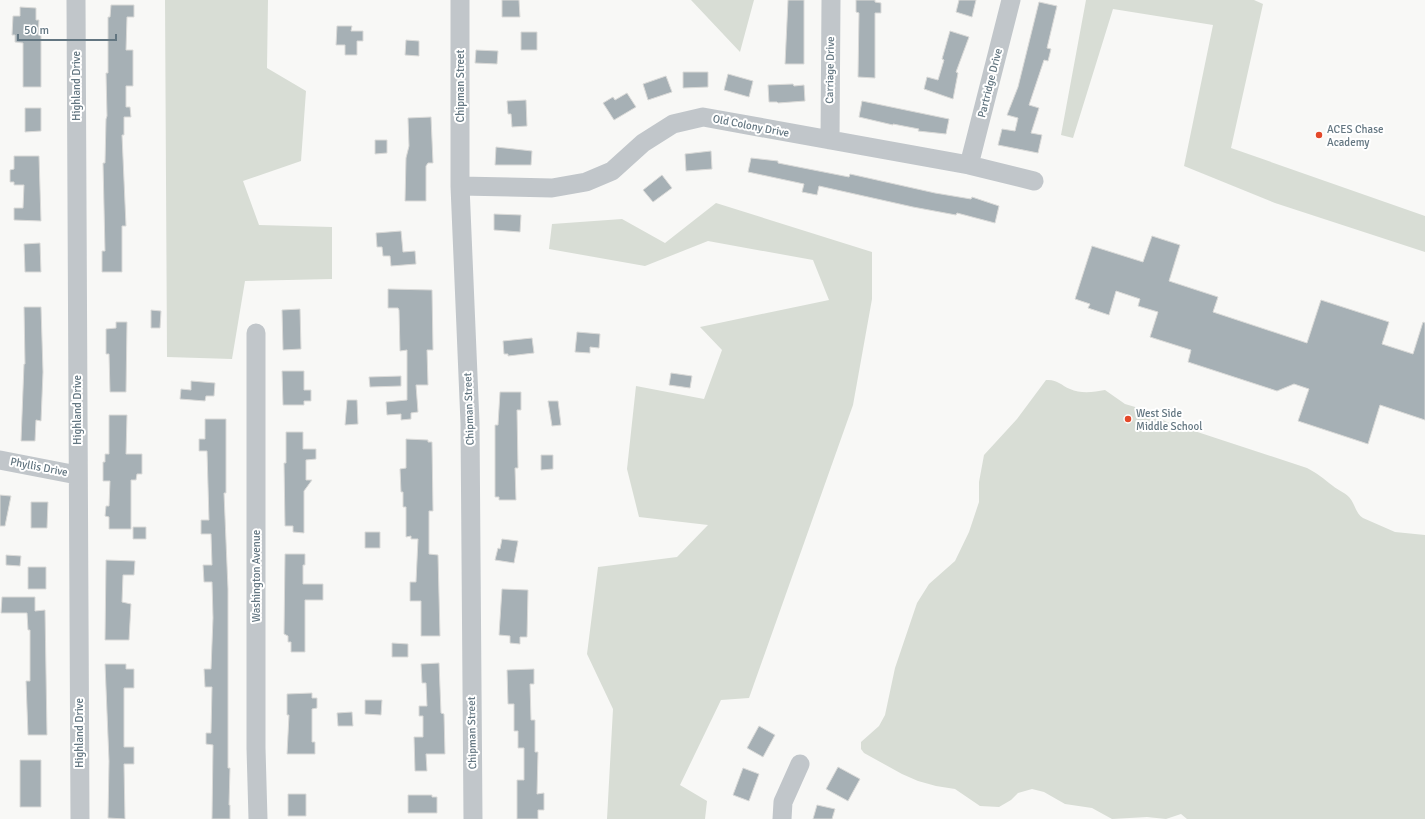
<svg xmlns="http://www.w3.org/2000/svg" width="1425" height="819" viewBox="0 0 1425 819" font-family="Signika,sans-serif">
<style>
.green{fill:#d8ddd5}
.building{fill:#a6b0b5;stroke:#dadad8}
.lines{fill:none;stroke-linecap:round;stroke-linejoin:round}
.minor{stroke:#c1c6ca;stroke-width:19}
.poi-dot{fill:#e4492a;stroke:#fff;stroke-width:1.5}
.labels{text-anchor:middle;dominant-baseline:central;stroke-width:4;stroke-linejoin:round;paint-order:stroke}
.street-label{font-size:11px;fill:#637681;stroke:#fff}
.poi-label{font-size:11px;fill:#637681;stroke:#fff;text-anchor:start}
</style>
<rect width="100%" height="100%" fill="#f8f8f6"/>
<path class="green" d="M165,0H268L267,68L306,91L301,161L243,181L259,225L332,227V279L245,281L232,359L167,357Z
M691,0H754L740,52Z
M1086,0H1254L1263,4L1231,148L1425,216V252L1275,203L1184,166L1213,25L1113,9L1073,138L1061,135Z
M716,203L872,252V299L853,405L749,698L721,700L680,785L707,801L705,819H607L613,709L587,654L598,567L677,557L708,525L639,517L627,469L636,386L704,399L722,350L700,327L829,300L813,260L708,241L645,266L549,249L552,224L622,219L665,243Z
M1046,380C1057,379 1061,385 1070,389C1081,394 1094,392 1105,390L1125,404L1142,409L1167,422L1307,468C1317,473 1324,479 1333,486C1338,490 1344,492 1349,497C1355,503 1355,513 1363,518L1395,532L1425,535V819H1187L1181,814L1166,819L1147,817L1112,819L1092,808L1065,804L1044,792L1032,789L1018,793L1011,800L999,807L980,806L955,789L936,786L918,781L902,774L864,753L861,749V742L879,726L885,715L895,668L917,603L929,584L955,561L969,532L979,502V482L984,455L1017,419Z"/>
<path class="building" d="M502,0H519L520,17H502Z
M788,0H804V64H785Z
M856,0H875V2L881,3V13H875V78L858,77L859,13L856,12Z
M959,0H976L972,17L956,12Z
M1039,2L1057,6L1047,48L1051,49L1048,61L1044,60L1029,105L1039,108L1031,133L1042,135L1038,153L998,145L1002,129L1015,131L1018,118L1007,115L1018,87Z
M111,5H134V17H127L126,50H133V86H126V107H130L131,117H124V135H122L126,226H122V272H102V251H105L103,163H105L106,119L107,116L106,73H108V17H110Z
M20,7L36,8V20H39L38,35H41V87H23V43L15,42V35H12L13,16H20Z
M337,26H352L351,31H363V41H357V55H345V45H336Z
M950,31L969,37L956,72L958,73L953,99L924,89L927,77L938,80L944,60L942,59Z
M521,32H537V50H521Z
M406,40L419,41V56L405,55Z
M476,50L498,51L497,64L475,63Z
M683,72H708V87L683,88Z
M728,74L753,81L749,97L724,90Z
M666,76L672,92L648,100L643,84Z
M793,84L794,86L804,85L805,101L778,103L777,102H769L768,85Z
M627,93L636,107L614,120L603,103L613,97L615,100Z
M526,100L527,126L512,127L511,114H508L507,101Z
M862,101L949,119L946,134L918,131L919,129L893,124V125L859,117Z
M25,108H41V131L25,132Z
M431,117L433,163H428L426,166V201H405L406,158L409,146L408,118Z
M375,140H387V153L375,154Z
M496,147L532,151L531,165H495Z
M711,151L712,169L686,171L685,154Z
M14,156H39L41,221L14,220V208H23L24,185H14V182H10V170L14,169Z
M751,158L778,161V163L849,177L850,174L935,193L971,199L972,197L999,206L995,223L957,213L956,215L913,207L819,186L817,195L802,192L804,184L748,172Z
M662,175L672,188L653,202L643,190Z
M494,214L521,215L520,232L494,230Z
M401,231L403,252L415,251L416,264L391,266L390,256H383L382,247H377L376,233Z
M1152,236L1180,245L1169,281L1218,297L1213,312L1307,343L1321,300L1389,322L1382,344L1413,354L1423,322L1425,323V420L1380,405L1368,444L1298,421L1309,389L1294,384L1277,391L1188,362L1191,350L1150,337L1158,312L1138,306L1140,299L1116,291L1109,315L1088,308L1090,304L1075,299L1092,246L1143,262Z
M40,243L41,272H25L24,244Z
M388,289L432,290L433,350H427L428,385H416L418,412L411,413V419L401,420V414L387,415L386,402L407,400V350L400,351L399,310L398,308H388Z
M24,307H41L43,372L41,421L36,420L35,441H21L24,364H25Z
M300,309L301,349L283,350L282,310Z
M151,310L161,311L160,328H151Z
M116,322H127L126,392H110L109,354H106V329L116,328Z
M577,332L600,334L599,348L590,347V353L575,352Z
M532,338L534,353L508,356V354H504L503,341Z
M282,371H304V390H311V401H304V405H283Z
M671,373L692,376L690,388L669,385Z
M401,376V386L370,387L369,377Z
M191,381L215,383L214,396H206L205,401L180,399L181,389L191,390Z
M500,392H521V410H517L518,468H515L516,500H499V497H495V425H498Z
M347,400H357L358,424L345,425Z
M548,401H558L561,425L552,426Z
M109,415H127L126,454H142V474H137L136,480H131V529H109V517L105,516L106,506H109L110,481H103V462H105V454H109Z
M205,419H226V493H224L228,589V768H230L229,805H230V819H212L213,745L206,744V733H211L212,687H205L204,669H211L213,618L212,582H204L203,565H212L211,534H201V520H209L207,451H199V439H205Z
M286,432H303V449H316V459L306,460V480H312L304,491V533L293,532V526H285L284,463H286Z
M406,439L428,440V442H432L433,511H429V554L438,555L440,636H421V601H410V582H416L418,539H411V536L406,537V507H403V492H401L400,469L406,468Z
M541,455H553V469L541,470Z
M0,495L11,496L5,526H0Z
M31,502H48L47,528H31Z
M133,527H146V539H133Z
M365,532H380V548H365Z
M502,539L518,541L514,563L495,560L498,548L500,549Z
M285,554H305V565H303V584H323V600H305V652H291V642H288V636L284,634Z
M6,555L21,556L20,566L6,565Z
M106,560L135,561L134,575H123L122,602L131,604L129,640H105Z
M28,567H46V589H28Z
M502,589L528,590L527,637H520V644L510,643V636L499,635Z
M2,597H35V611L45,610L47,735H28L26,681H30V630H28L27,613H1Z
M392,643L408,644V657H392Z
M439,663L441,713L444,714L445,754H426L427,771H415L414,737H423V716H419V706H427L426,683H422L421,664Z
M105,664H126V669H134V688H124V747H134V764H124L125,819L108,818L109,761Z
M534,669V684H530L531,720H535V752H538L537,794L544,793V810H538V819H517V780H524V748H518V731H514V704H508L507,670Z
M312,693V698H317V708L312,709V742H315V754H287L289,715H287V694Z
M365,700H382L381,715L365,714Z
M352,712L353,726H338L337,713Z
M759,726L775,735L763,757L747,748Z
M20,760H41V807H20Z
M838,767L860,779L848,801L826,789Z
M743,768L759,774L749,801L733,795Z
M288,794H306V816H288Z
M408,795H432V797H437V813H408Z
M817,805L835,809L832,819H813Z"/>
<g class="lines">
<path class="minor" d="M76,0L80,819
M460,0V186L470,423L473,819
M830,140L831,0
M969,165L1011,0
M460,186L552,188L586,182L612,171L643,143L673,124L703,117L969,165L1034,181
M256,333V748L258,819
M0,460L77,475
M782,819L783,802L800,764"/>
</g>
<g class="poi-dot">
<circle cx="1319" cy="135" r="4"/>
<circle cx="1128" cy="419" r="4"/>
</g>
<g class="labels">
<g class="street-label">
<text transform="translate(830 70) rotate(-89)">Carriage Drive</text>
<text transform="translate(990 83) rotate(-76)">Partridge Drive</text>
<text transform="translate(76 86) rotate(-90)">Highland Drive</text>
<text transform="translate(460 86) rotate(-90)">Chipman Street</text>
<text transform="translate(751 126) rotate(11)">Old Colony Drive</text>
<text transform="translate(469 409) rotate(-92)">Chipman Street</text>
<text transform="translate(77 410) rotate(-90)">Highland Drive</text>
<text transform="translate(39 467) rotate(11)">Phyllis Drive</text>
<text transform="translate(256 576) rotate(-90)">Washington Avenue</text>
<text transform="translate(79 733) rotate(-90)">Highland Drive</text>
<text transform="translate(472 733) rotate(-91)">Chipman Street</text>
</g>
<g class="poi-label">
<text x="1327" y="129">ACES Chase<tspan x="1327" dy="13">Academy</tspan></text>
<text x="1136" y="413">West Side<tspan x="1136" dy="13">Middle School</tspan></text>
</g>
</g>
<path d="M18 34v6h98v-6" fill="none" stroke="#637681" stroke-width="2"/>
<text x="24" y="34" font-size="12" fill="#637681" stroke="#ffffff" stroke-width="3" paint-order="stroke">50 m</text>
</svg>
